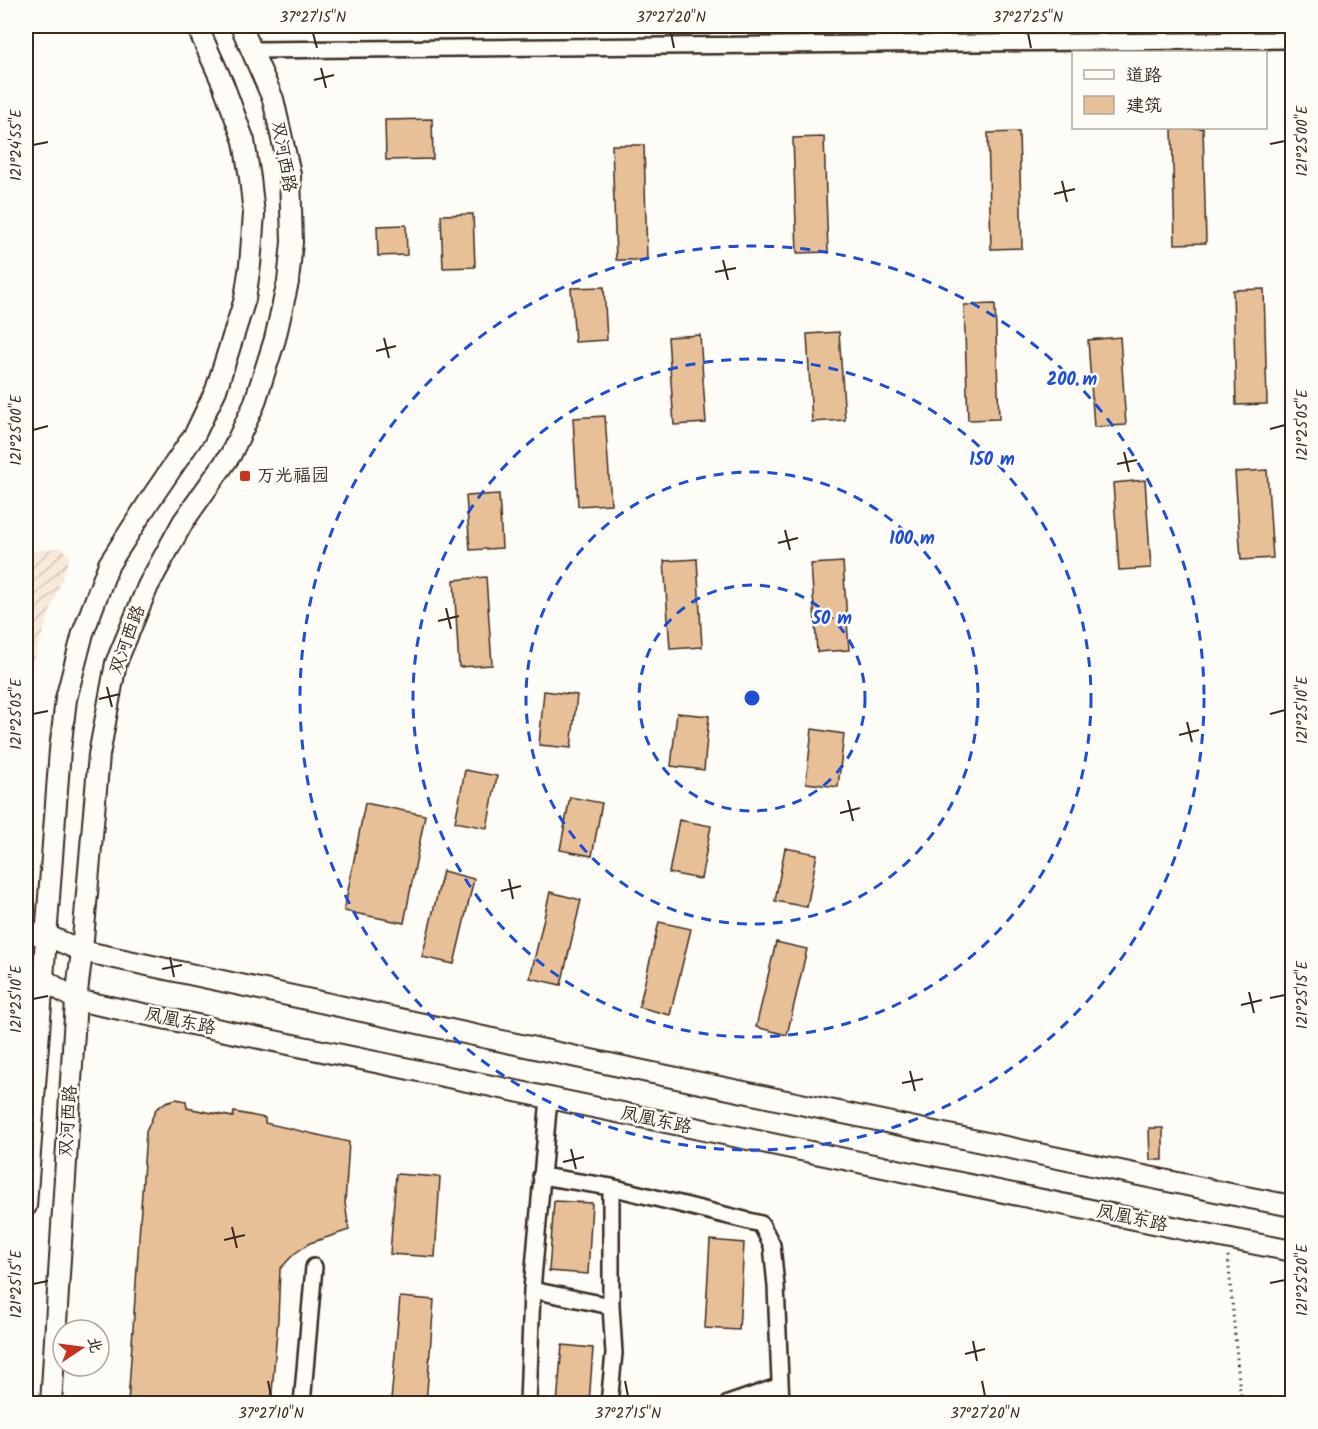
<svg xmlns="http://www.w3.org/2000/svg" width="1318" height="1429" viewBox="0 0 1318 1429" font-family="Kalam,'LXGW WenKai TC',sans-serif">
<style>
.industrial{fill:url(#industrial-furrows)}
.building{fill:#e8c098;stroke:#3b2a1e;stroke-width:1.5}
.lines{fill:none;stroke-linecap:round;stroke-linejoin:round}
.minor-casing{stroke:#3b2a1e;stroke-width:20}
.tertiary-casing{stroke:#3b2a1e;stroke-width:24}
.path{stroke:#3b2a1e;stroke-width:3;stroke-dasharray:1.5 4.5;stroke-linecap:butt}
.minor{stroke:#fdfcf7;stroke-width:15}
.tertiary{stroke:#fdfcf7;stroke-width:20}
.ticks{fill:none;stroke:#3b2a1e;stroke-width:2}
.ring{fill:none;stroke:#1d4ed8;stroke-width:3;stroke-dasharray:10 8}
.poi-dot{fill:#c8321e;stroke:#fdfcf7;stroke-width:2}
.labels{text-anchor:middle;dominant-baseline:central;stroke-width:5;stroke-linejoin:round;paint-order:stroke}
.street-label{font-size:18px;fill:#3b2a1e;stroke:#fdfcf7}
.poi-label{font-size:18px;fill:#3b2a1e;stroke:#fdfcf7;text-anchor:start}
.centre{fill:#1d4ed8;stroke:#fdfcf7;stroke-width:3}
.ring-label{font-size:18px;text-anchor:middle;font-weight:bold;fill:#1d4ed8;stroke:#fdfcf7;stroke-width:5;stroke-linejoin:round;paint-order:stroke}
.neatline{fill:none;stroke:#3b2a1e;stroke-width:2}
.ticks-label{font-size:15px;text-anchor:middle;fill:#3b2a1e}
</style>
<defs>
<pattern id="industrial-furrows" width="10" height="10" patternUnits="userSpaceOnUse" patternTransform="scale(1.5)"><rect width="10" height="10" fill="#f7eada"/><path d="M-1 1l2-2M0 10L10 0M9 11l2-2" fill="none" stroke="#d5c9bb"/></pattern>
</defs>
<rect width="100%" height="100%" fill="#fdfcf7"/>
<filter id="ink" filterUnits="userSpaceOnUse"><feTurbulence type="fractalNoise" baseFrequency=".0167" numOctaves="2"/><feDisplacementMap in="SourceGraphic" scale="12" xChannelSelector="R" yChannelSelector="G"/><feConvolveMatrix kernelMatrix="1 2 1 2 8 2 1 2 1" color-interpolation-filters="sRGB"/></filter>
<g filter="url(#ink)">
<path class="industrial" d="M61,547L70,556L26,680V553Z"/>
<path class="building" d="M432,119L433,159L386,160L385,120Z
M1203,128L1206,243L1175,244L1172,129Z
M1019,132L1022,248L991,249L988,133Z
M824,137L828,252L797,253L793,138Z
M612,145H644L647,260H616Z
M473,214L475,267L443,268L441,215Z
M406,225L407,255L378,256L377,226Z
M604,287L607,340L575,342L571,288Z
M1264,289L1267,404L1236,405L1233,290Z
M995,304L999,419L968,420L964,305Z
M839,332L845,420L812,422L807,334Z
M700,335L706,423L674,425L668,337Z
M1120,337L1126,425L1094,427L1088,340Z
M605,416L611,504L578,506L573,418Z
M1267,470L1273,558L1241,560L1235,472Z
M1145,480L1151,568L1119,570L1113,483Z
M499,494L502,548L470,550L466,496Z
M697,559L702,647L670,649L664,561Z
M843,562L849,650L817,652L811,564Z
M486,577L492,665L459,667L454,580Z
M544,691L577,695L571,748L539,745Z
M677,713L709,716L704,770L671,766Z
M812,729L844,734L838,787L806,783Z
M465,770L497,776L487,828L455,822Z
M570,797L602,803L592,856L560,850Z
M365,803L425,815L404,923L344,911Z
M679,820L711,826L701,879L669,873Z
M785,848L817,854L807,907L775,901Z
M443,871L474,879L454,964L422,957Z
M550,892L581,900L561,985L530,978Z
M659,922L691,929L670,1015L639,1007Z
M776,942L807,949L787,1035L756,1027Z
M176,1099L186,1101L187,1108L233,1117L234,1112L265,1118V1123L349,1142L345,1203L349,1230L310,1243L294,1254L280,1269L278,1319L271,1404H128L146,1132L156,1109L166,1102Z
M1149,1128H1163V1160H1150Z
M396,1174L440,1177L435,1257L390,1254Z
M554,1201L592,1203L588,1274L549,1271Z
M710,1240L744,1243L739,1330L705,1328Z
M400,1297L434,1300L426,1404L391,1401Z
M562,1345L593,1348L589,1404H557Z"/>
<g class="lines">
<g class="minor-casing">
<path id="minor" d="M253,50L1292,40
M541,1176L611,1187L761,1224L772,1245L776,1286L781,1404
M532,1290L611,1306
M302,1404L314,1267
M528,1404L532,1290L549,1098
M609,1404L614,1353L611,1306V1187
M728,1404L780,1386"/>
</g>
<g class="tertiary-casing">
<path id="tertiary" d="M26,933L46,935L82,951L605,1063L1230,1194L1292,1206
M26,977L42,978L76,1000L1226,1238L1292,1251
M26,1206L60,750L66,699L83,633L109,564L150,500L195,434L216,390L245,299L250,265L254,214L250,178L244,141L223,84L197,26
M51,1404L76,1000L82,951L99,755L116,663L148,586L183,522L231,454L254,405L275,339L288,282L292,242L290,174L273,99L241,26"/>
</g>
<path class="path" d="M1228,1256L1241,1404"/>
<use href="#minor" class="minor"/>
<use href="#tertiary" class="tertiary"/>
</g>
</g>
<path class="ticks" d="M313,33L317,48M671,33L674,48M1028,33L1031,48M321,68L326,88M314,80L334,75M1270,144L1285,141M33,145L48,142M1062,181L1067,202M1054,194L1075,189M723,260L728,280M715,272L736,268M384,338L389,358M376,351L396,346M1270,429L1285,425M33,430L48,426M1124,452L1129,472M1117,464L1137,460M785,530L790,550M778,543L798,538M446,608L451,629M438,621L459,616M107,687L112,707M99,699L120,694M33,714L48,711M1270,714L1285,710M1187,722L1192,742M1179,735L1199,730M848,800L853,821M840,813L860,808M509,879L513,899M501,891L521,886M170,957L174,977M162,969L182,965M1249,992L1254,1013M1270,998L1285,995M33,999L48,996M1241,1005L1262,1000M910,1071L915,1091M902,1083L923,1079M571,1149L576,1169M563,1162L584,1157M232,1227L237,1248M224,1240L245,1235M1270,1283L1285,1280M33,1284L48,1281M973,1341L977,1361M965,1354L985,1349M268,1381L271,1396M625,1381L628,1396M982,1381L985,1396"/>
<g class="ring">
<circle cx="752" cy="698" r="113"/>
<circle cx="752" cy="698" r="226"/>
<circle cx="752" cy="698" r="339"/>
<circle cx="752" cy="698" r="452"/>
</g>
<rect class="poi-dot" x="239" y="470" width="12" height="12" rx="3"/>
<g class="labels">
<g class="street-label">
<text transform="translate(283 157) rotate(80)">双河西路</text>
<text transform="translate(128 640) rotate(-70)">双河西路</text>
<text transform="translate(180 1022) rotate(12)">凤凰东路</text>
<text transform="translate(69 1121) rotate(-86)">双河西路</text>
<text transform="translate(656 1121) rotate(12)">凤凰东路</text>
<text transform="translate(1132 1219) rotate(12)">凤凰东路</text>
</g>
<g class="poi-label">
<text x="257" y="476">万光福园</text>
</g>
</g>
<circle cx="752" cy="698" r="9" class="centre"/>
<g class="ring-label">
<text x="1072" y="385">200 m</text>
<text x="992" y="465">150 m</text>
<text x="912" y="544">100 m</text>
<text x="832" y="624">50 m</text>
</g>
<rect width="1318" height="1429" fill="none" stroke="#fdfcf7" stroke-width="66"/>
<rect x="1072" y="51" width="195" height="78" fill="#fdfcf7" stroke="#afa8a0" stroke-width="1.5"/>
<rect x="1084" y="70" width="30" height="9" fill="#fdfcf7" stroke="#afa8a0" stroke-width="1.5"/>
<text x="1126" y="81" font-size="18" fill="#3b2a1e">道路</text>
<rect x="1084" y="96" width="30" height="18" fill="#e8c098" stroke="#afa8a0" stroke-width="1.5"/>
<text x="1126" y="111" font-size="18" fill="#3b2a1e">建筑</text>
<g transform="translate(81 1348) rotate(77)"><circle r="28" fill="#fdfcf7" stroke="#afa8a0" stroke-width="1.5"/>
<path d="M0-4.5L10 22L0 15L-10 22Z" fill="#c8321e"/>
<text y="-9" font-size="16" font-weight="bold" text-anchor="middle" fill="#3b2a1e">北</text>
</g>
<rect x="33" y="33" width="1252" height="1363" class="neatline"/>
<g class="ticks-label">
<text x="313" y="22">37°27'15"N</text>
<text x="671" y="22">37°27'20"N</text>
<text x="1028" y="22">37°27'25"N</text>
<text transform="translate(1302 141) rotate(-90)" y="5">121°25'00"E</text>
<text transform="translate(16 145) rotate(-90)" y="5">121°24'55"E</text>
<text transform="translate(1302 425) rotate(-90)" y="5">121°25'05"E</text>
<text transform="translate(16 430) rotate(-90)" y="5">121°25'00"E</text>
<text transform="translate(1302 710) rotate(-90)" y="5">121°25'10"E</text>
<text transform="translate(16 714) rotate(-90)" y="5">121°25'05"E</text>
<text transform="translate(1302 995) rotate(-90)" y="5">121°25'15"E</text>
<text transform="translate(16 999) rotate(-90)" y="5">121°25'10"E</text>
<text transform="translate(1302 1280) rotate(-90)" y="5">121°25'20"E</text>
<text transform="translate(16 1284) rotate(-90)" y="5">121°25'15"E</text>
<text x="271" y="1418">37°27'10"N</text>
<text x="628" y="1418">37°27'15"N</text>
<text x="985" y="1418">37°27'20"N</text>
</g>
</svg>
